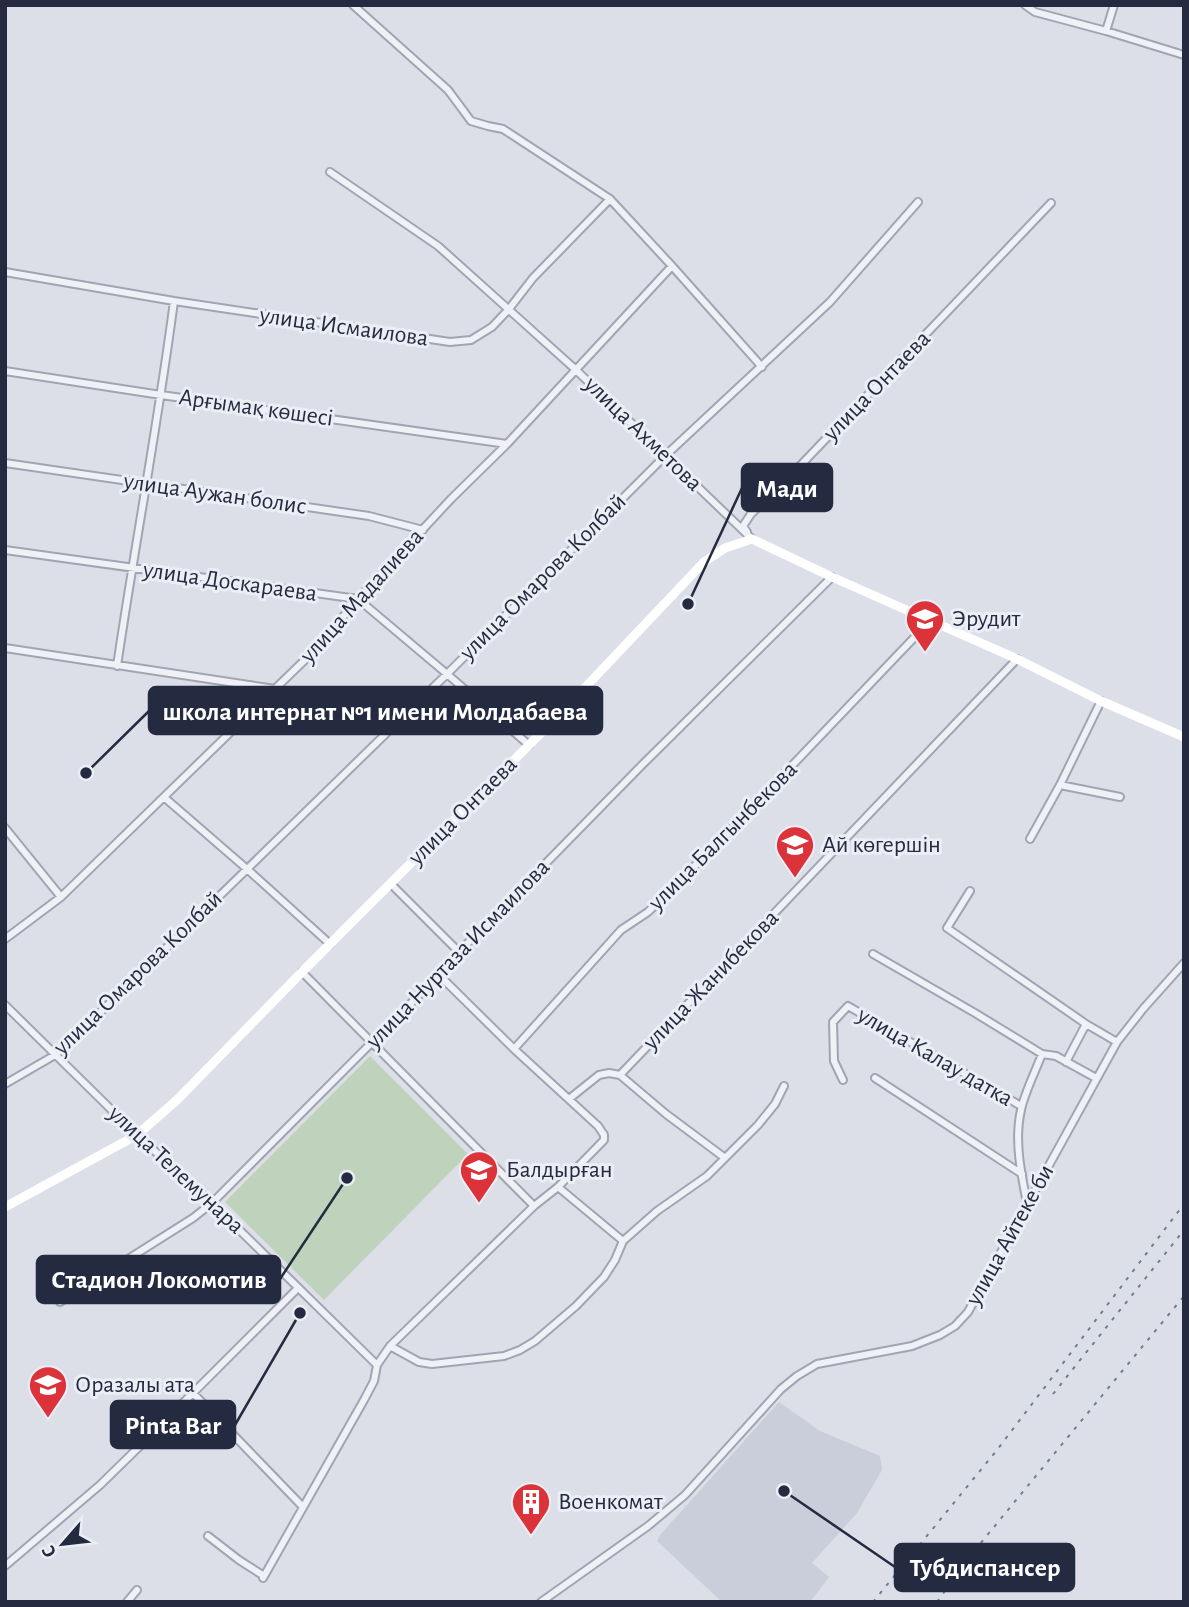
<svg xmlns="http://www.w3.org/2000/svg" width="1189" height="1607" viewBox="0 0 1189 1607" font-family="'Alegreya Sans',sans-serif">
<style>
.built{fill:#caceda}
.green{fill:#bfd3bc}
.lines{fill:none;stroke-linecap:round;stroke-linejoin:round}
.street-casing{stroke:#a1a5b2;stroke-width:10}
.street{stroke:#eff1f6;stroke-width:6}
.secondary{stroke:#fff;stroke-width:9}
.rail{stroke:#747c93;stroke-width:2;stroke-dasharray:3.5 7;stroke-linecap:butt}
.labels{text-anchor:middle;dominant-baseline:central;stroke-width:6;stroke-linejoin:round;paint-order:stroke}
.street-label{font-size:24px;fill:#242b40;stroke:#ebeef5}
.poi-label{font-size:24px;fill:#242b40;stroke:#ebeef5;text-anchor:start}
.leader{fill:none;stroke:#242b40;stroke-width:2.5}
.callout-dot{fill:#242b40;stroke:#ebeef5;stroke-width:2.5}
.callout{fill:#242b40;stroke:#242b40;stroke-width:2.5}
.callout-label{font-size:26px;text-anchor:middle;font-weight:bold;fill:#fff}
</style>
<rect width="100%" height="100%" fill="#dcdfe8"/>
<path class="built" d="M779,1402L820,1431L880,1456L882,1470L857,1513L812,1563L829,1577L810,1602H722L657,1541L660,1535Z"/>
<path class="green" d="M370,1056L468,1154L324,1300L225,1202Z"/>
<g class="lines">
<g class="street-casing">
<path id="street" d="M353,5L448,90L471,121L488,126L503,129L610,199L672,266L762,367
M1025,5L1035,12L1106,31L1184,55
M1106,31L1114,5
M330,172L438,246L575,369L752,539
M5,272L174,301L450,342L471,340L492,327L509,309L533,278L610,199
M5,371L161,395L507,444
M5,463L369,516L423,530
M747,532L743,526L751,514L799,467L1051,203
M5,550L358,599L447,674L529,745
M5,648L275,689
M117,666C135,544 158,424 174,301
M1060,785L1120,797
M165,798L247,869L330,944
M5,828L61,897
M1030,839L1060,785L1101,701
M391,884L459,952
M970,891L947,928L1086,1024L1117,1042
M5,939L61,897L315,650L358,599L451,499L507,444L672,266
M873,954L975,1013L1042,1054L1056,1056L1096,1078
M439,975L514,1049L598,1126L604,1135V1140L558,1187L534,1206
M5,1005L137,1135L212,1203L377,1365
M514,1049L621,930L648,912L720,841L931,620
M1066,1062L1086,1024
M620,1075L666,1114L725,1158
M875,1078L1022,1174
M843,1080L834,1061L833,1022L848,1006L1021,1106
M5,1084L55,1055L77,1035L447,674L666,455L830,302L918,202
M569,1099L599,1075L609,1073L620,1075L1017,659
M558,1187L623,1241
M1027,1203C1021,1173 1014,1140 1021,1110C1024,1094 1036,1070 1042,1054
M60,1302L193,1218L212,1203L439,975L459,952L643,764L832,577
M390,1346L419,1362L432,1364L504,1356L520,1350L535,1341L576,1306L604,1277L615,1260L623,1241L657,1211L707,1176L758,1125L775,1104L784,1086
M193,1393L302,1506
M208,1536L239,1560L264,1576
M5,1566L100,1485L145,1441L298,1288
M263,1578L364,1400L374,1381L377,1365L390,1346L534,1206L302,972
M127,1602L137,1590
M541,1602L648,1526L685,1495L781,1389L797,1376L817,1364L912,1346L940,1335L955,1326L968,1312L1117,1042L1143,1009L1184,963"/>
</g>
<use href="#street" class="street"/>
<path class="secondary" d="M5,1207L137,1135L178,1099L302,972L559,715L704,562L725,548L752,539L832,577L1017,659L1101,701L1184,737"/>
<path class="rail" d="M1053,1394L1184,1230
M873,1602L997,1450L1184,1204
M937,1602L975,1550L1184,1296"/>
</g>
<defs>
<g id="school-pin" transform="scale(2.0125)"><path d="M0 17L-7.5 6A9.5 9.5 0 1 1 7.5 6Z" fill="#dc323a" stroke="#ebeef5"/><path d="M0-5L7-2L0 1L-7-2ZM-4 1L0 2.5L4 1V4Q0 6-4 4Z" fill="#fff"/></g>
<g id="building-pin" transform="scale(2.0125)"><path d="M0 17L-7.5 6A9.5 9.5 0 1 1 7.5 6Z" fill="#dc323a" stroke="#ebeef5"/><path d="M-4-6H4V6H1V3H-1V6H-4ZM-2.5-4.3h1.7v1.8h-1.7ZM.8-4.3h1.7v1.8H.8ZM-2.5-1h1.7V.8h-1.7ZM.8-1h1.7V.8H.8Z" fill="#fff"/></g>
</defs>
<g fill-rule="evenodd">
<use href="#school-pin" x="925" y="619"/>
<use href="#school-pin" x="795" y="845"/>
<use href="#school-pin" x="479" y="1170"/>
<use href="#school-pin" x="48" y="1385"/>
<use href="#building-pin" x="531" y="1502"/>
</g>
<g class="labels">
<g class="street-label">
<text transform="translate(344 327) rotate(8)">улица Исмаилова</text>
<text transform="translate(877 386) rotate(-46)">улица Онтаева</text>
<text transform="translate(256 408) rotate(8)">Арғымақ көшесі</text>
<text transform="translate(643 434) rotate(44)">улица Ахметова</text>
<text transform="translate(215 494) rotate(8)">улица Аужан болис</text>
<text transform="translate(543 577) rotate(-45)">улица Омарова Колбай</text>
<text transform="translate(230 582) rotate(8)">улица Доскараева</text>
<text transform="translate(362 596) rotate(-48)">улица Мадалиева</text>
<text transform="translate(463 811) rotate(-45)">улица Онтаева</text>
<text transform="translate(723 836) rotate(-45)">улица Балгынбекова</text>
<text transform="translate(458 954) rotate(-46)">улица Нуртаза Исмаилова</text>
<text transform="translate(138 973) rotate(-44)">улица Омарова Колбай</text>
<text transform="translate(711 980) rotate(-46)">улица Жанибекова</text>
<text transform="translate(935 1057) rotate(30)">улица Калау датка</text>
<text transform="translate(176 1170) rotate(43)">улица Телемунара</text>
<text transform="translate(1010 1235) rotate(-61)">улица Айтеке би</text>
</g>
<g class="poi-label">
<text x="952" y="619">Эрудит</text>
<text x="822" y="845">Ай көгершін</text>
<text x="506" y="1170">Балдырған</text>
<text x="75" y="1385">Оразалы ата</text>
<text x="558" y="1502">Военкомат</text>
</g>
</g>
<path class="leader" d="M688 604L742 488M86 773L149 711M347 1178L280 1279M300 1313L235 1425M784 1491L895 1567"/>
<g class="callout-dot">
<circle cx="688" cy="604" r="7"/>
<circle cx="86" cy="773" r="7"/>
<circle cx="347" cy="1178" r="7"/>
<circle cx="300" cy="1313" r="7"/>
<circle cx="784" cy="1491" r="7"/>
</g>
<g class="callout">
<rect x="742" y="464" width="90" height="47" rx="7"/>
<rect x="149" y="687" width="453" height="47" rx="7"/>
<rect x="37" y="1256" width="243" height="47" rx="7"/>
<rect x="111" y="1401" width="124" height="47" rx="7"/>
<rect x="895" y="1544" width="179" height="47" rx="7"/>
</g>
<g class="callout-label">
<text x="787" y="497">Мади</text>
<text x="375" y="720">школа интернат №1 имени Молдабаева</text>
<text x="159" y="1288">Стадион Локомотив</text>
<text x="173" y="1434">Pinta Bar</text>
<text x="985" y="1576">Тубдиспансер</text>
</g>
<rect width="1189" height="1607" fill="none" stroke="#242b40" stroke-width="14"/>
<g transform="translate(63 1544) rotate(242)" stroke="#ebeef5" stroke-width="5" paint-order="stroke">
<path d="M0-5L12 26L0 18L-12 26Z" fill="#242b40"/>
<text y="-10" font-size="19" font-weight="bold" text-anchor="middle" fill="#242b40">С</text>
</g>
</svg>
